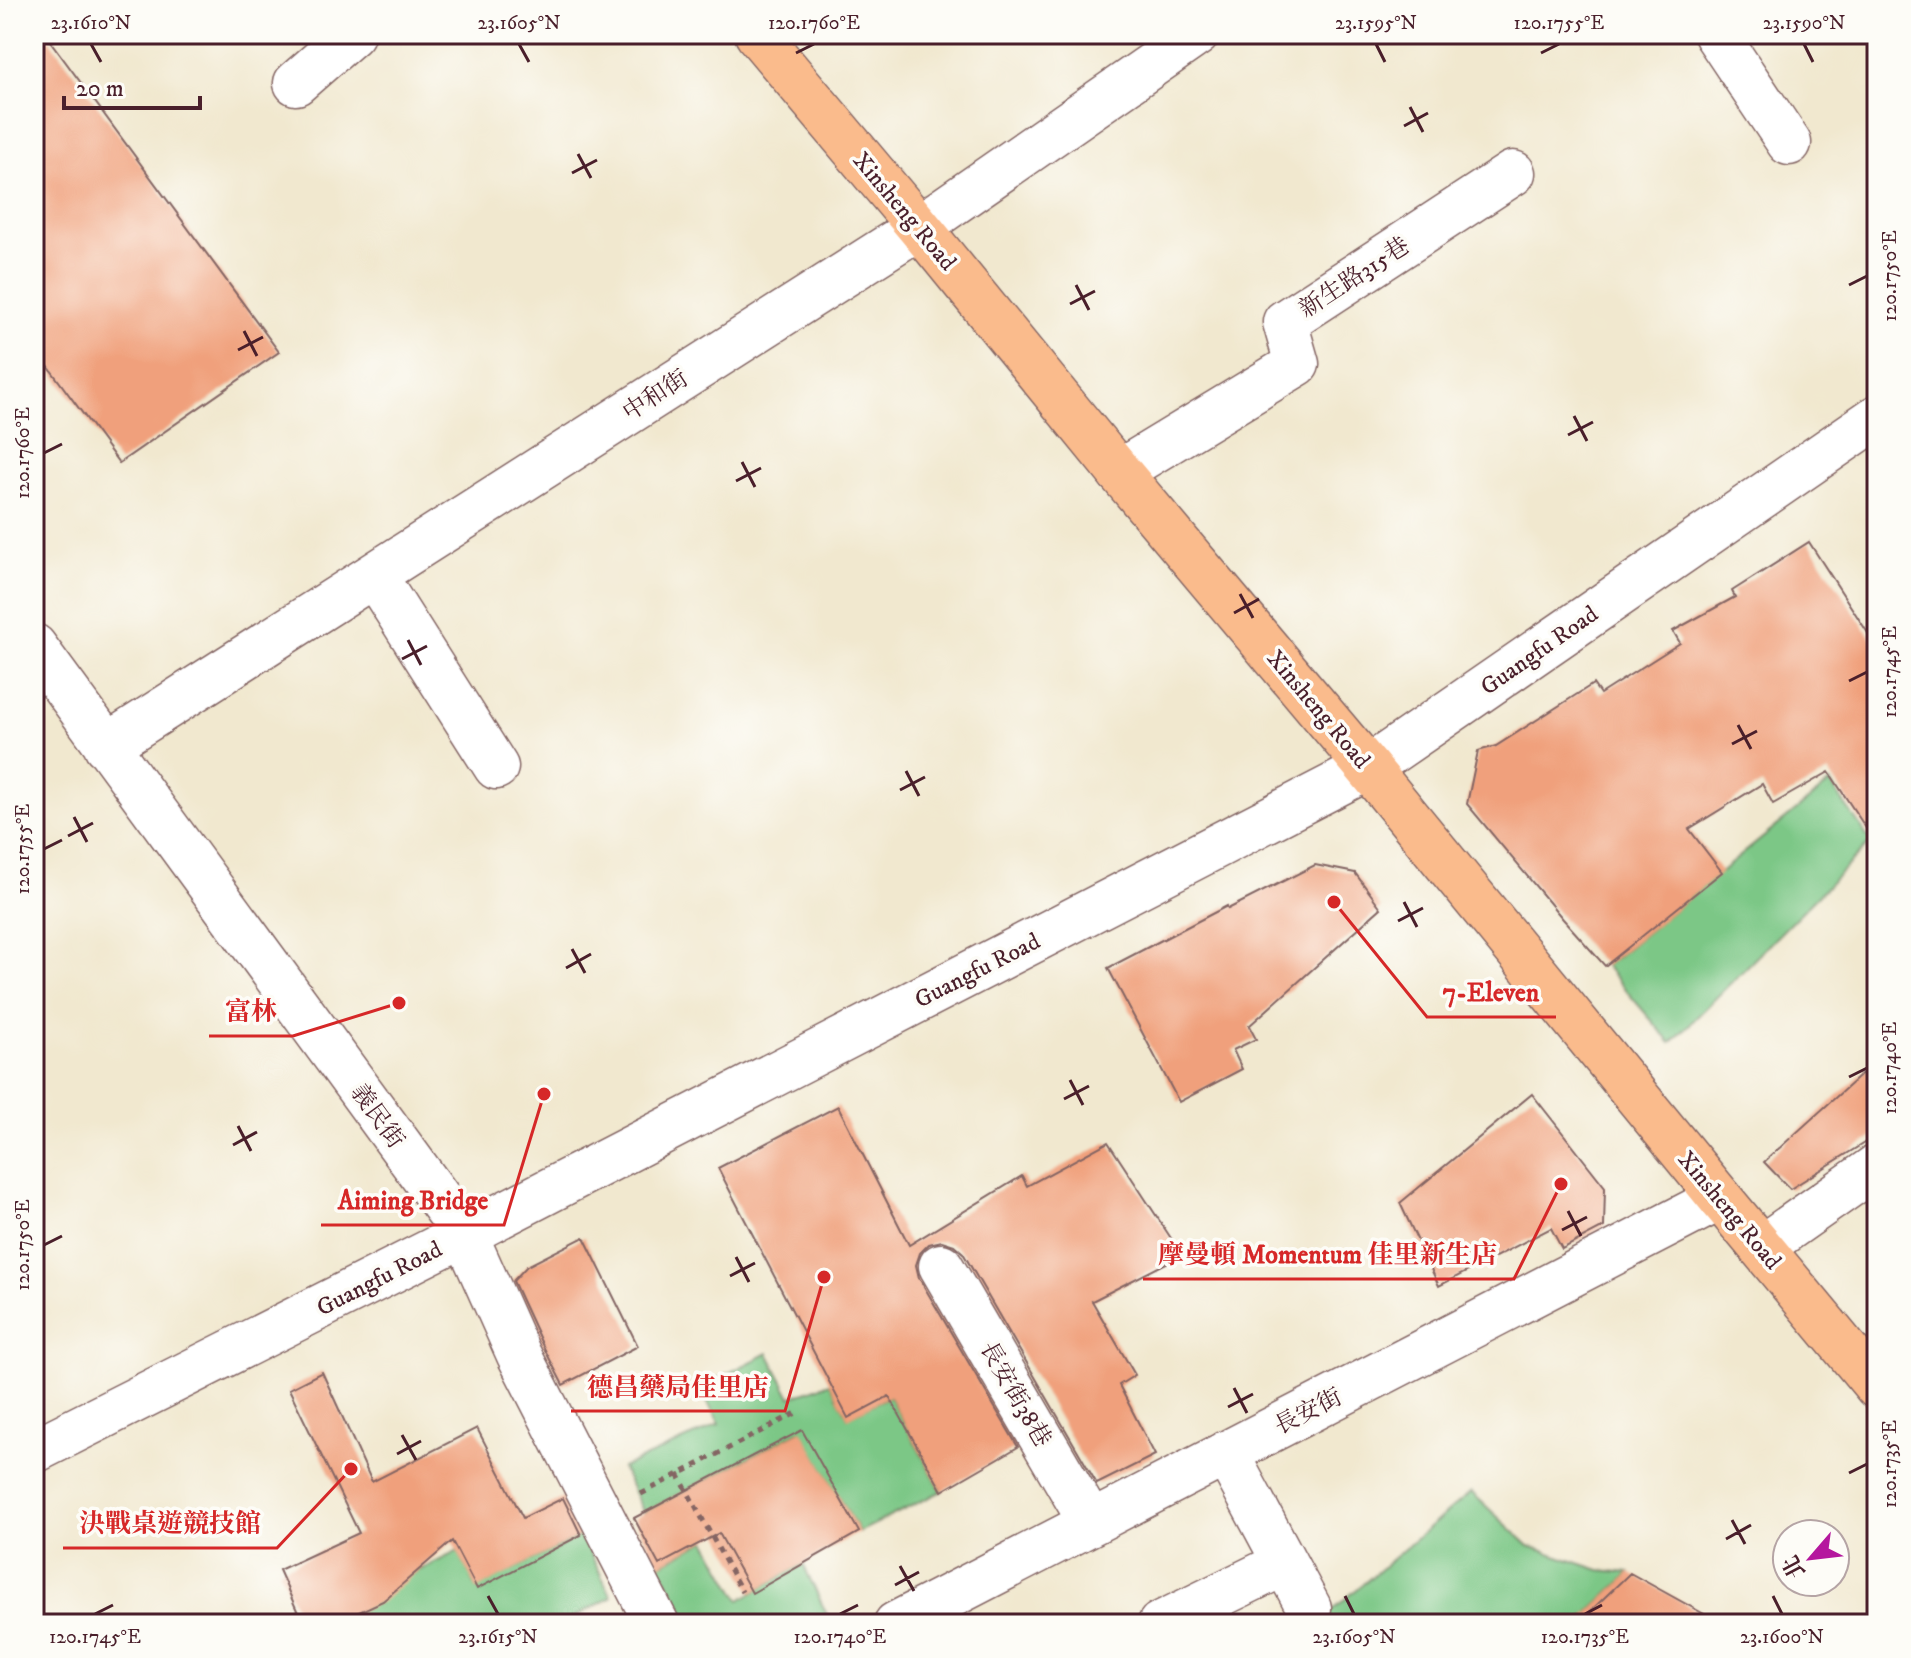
<svg xmlns="http://www.w3.org/2000/svg" width="1911" height="1658" viewBox="0 0 1911 1658" font-family="'IM FELL DW Pica','Noto Serif TC',serif">
  <style>
    .green { fill: #7bc786; stroke: #627358; stroke-width: 2 }
    .building { fill: #f0a07c }
    .lines { fill: none; stroke-linecap: round; stroke-linejoin: round }
    .minor-casing { stroke: #846564; stroke-width: 47 }
    .major-casing { stroke: #846564; stroke-width: 47 }
    .path { stroke: #846564; stroke-width: 5; stroke-dasharray: 6 6; stroke-linecap: butt }
    .minor { stroke: #fff; stroke-width: 44 }
    .major { stroke: #fabb8c; stroke-width: 44 }
    .ticks { fill: none; stroke: #4a1f2b; stroke-width: 3 }
    .labels { text-anchor: middle; stroke-width: 7; stroke-linejoin: round; paint-order: stroke }
    .street-label { font-size: 24px; fill: #4a1f2b; stroke: #fdfcf7 }
    .leader { fill: none; stroke: #d62828; stroke-width: 3 }
    .callout-dot { fill: #d62828; stroke: #fdfcf7; stroke-width: 3 }
    .callout-label { font-size: 26px; text-anchor: middle; font-weight: bold; fill: #d62828; stroke: #fdfcf7; stroke-width: 7; stroke-linejoin: round; paint-order: stroke }
    .neatline { fill: none; stroke: #4a1f2b; stroke-width: 3 }
    .ticks-label { font-size: 20px; text-anchor: middle; fill: #4a1f2b }
  </style>
  <rect width="100%" height="100%" fill="#fdfcf7"/>
  <filter id="ink" filterUnits="userSpaceOnUse"><feTurbulence type="fractalNoise" baseFrequency=".0125" numOctaves="2"/><feDisplacementMap in="SourceGraphic" scale="16" xChannelSelector="R" yChannelSelector="G"/><feConvolveMatrix kernelMatrix="1 2 1 2 8 2 1 2 1" color-interpolation-filters="sRGB"/></filter>
  <filter id="wash" filterUnits="userSpaceOnUse"><feTurbulence type="fractalNoise" baseFrequency=".006" numOctaves="4" result="noise"/><feDisplacementMap in="SourceGraphic" scale="32" xChannelSelector="R" yChannelSelector="G"/><feGaussianBlur stdDeviation="1.8" result="paint"/><feColorMatrix in="noise" values="0 0 0 0 0 0 0 0 0 0 0 0 0 0 0 0 0 1.4 0 .05"/><feComposite in="paint" operator="in"/></filter>
  <g filter="url(#wash)">
    <rect width="100%" height="100%" fill="#f1e8cf"/>
    <path class="green" d="M1830,783L1871,842L1671,1043L1605,966Z
      M768,1353L791,1397L830,1383L848,1417L889,1396L942,1491L859,1532L801,1430L644,1513L622,1468L720,1424L699,1388Z
      M1471,1492L1529,1546L1600,1570L1630,1573L1577,1624H1316Z
      M581,1535L612,1597L561,1624H333L414,1573L458,1551L477,1588Z
      M706,1540L740,1600L803,1564L830,1621L824,1624H690L659,1565Z"/>
    <g id="blocks">
      <path class="building" d="M34,34H45L279,352L119,463L34,347Z
        M1809,542L1877,647V845L1829,772L1773,804L1762,784L1689,829L1722,872L1605,966L1563,919L1467,804L1478,751L1496,746L1593,684L1600,694L1680,643L1673,631L1735,597L1732,591Z
        M1315,865L1355,873L1381,908L1249,1026L1256,1039L1233,1050L1242,1069L1179,1102L1108,968L1227,906L1228,909Z
        M1877,1060V1135L1790,1189L1764,1162Z
        M1532,1094L1605,1187L1604,1227L1562,1249L1551,1228L1439,1286L1400,1203Z
        M838,1106L909,1245L1022,1176L1027,1186L1108,1142L1182,1255L1092,1301L1135,1375L1119,1385L1155,1455L1097,1484L963,1253L954,1245L942,1241L929,1244L920,1253L916,1265L919,1278L1018,1447L942,1491L889,1396L848,1418L718,1168Z
        M584,1237L638,1346L563,1385L542,1344L513,1281L527,1266Z
        M322,1372L372,1482L477,1428L523,1518L563,1498L581,1535L477,1589L452,1541L383,1601L333,1624H303L279,1570L359,1533L289,1389Z
        M802,1430L859,1532L752,1593L719,1533L659,1565L634,1518Z
        M1630,1573L1722,1624H1577Z"/>
    </g>
  </g>
  <g filter="url(#ink)">
    <use href="#blocks" fill-opacity="0" stroke="#846564" stroke-width="2"/>
    <g class="lines">
      <g class="minor-casing">
        <path id="minor" d="M1716,34L1789,143
          M296,83L352,34
          M1119,472L1297,364L1285,322L1513,173
          M374,575L496,767
          M34,646L465,1234L519,1355L657,1624
          M106,746L919,227L1197,34
          M1762,1247L1877,1166
          M941,1266L1091,1523
          M34,1451L465,1234L1368,768L1877,417
          M1226,1453L1309,1608
          M896,1624L1720,1198
          M1160,1624L1285,1563"/>
      </g>
      <g class="major-casing">
        <path id="major" d="M757,34L919,227L1119,472L1368,768L1720,1198L1877,1387"/>
      </g>
      <path class="path" d="M678,1474L742,1592
        M641,1494L796,1413"/>
      <use href="#minor" class="minor"/>
      <use href="#major" class="major"/>
    </g>
  </g>
  <path class="ticks" d="M91,44L101,62M519,44L529,62M1376,44L1385,62M1804,44L1813,62M796,53L814,44M1541,53L1559,44M1410,107L1423,132M1404,126L1428,113M578,154L591,178M572,173L597,160M1076,285L1089,310M1849,285L1867,276M1070,304L1095,291M244,331L257,356M238,350L263,337M1574,416L1587,441M1568,435L1593,422M44,453L62,444M742,462L755,487M736,481L761,468M1240,594L1253,618M1234,613L1259,599M408,640L421,665M402,659L427,646M1849,681L1867,672M1738,725L1751,749M1732,744L1757,731M906,771L919,796M900,790L925,777M74,817L87,842M68,836L93,823M44,849L62,840M1404,902L1417,927M1398,921L1423,908M572,949L585,973M566,968L591,954M1849,1077L1867,1068M1070,1080L1083,1105M1064,1099L1089,1086M238,1126L251,1151M233,1145L257,1132M1568,1211L1581,1236M1562,1230L1587,1217M44,1245L62,1236M736,1257L749,1282M730,1276L755,1263M1234,1388L1247,1413M1228,1407L1253,1394M402,1435L416,1460M397,1454L421,1441M1849,1473L1867,1464M1732,1520L1745,1544M1726,1539L1751,1525M900,1566L914,1591M895,1585L919,1572M488,1596L498,1614M1345,1596L1354,1614M1773,1596L1782,1614M95,1614L113,1605M840,1614L858,1605M1585,1614L1602,1605"/>
  <g class="labels">
    <g class="street-label">
      <text transform="translate(905 211) rotate(50)" y="8">Xinsheng Road</text>
      <text transform="translate(1354 277) rotate(-33)" y="8">新生路315巷</text>
      <text transform="translate(655 395) rotate(-33)" y="8">中和街</text>
      <text transform="translate(1539 650) rotate(-35)" y="8">Guangfu Road</text>
      <text transform="translate(1319 709) rotate(50)" y="8">Xinsheng Road</text>
      <text transform="translate(977 970) rotate(-27)" y="8">Guangfu Road</text>
      <text transform="translate(378 1116) rotate(54)" y="8">義民街</text>
      <text transform="translate(1730 1210) rotate(50)" y="8">Xinsheng Road</text>
      <text transform="translate(379 1278) rotate(-27)" y="8">Guangfu Road</text>
      <text transform="translate(1016 1394) rotate(60)" y="8">長安街38巷</text>
      <text transform="translate(1308 1411) rotate(-27)" y="8">長安街</text>
    </g>
  </g>
  <path class="leader" d="M1334 902L1427 1017H1556M399 1003L293 1036H209M544 1094L504 1225H321M1561 1184L1514 1279H1143M824 1277L785 1411H571M351 1469L277 1548H63"/>
  <g class="callout-dot">
    <circle cx="1334" cy="902" r="8"/>
    <circle cx="399" cy="1003" r="8"/>
    <circle cx="544" cy="1094" r="8"/>
    <circle cx="1561" cy="1184" r="8"/>
    <circle cx="824" cy="1277" r="8"/>
    <circle cx="351" cy="1469" r="8"/>
  </g>
  <g class="callout-label">
    <text x="1491" y="1001">7-Eleven</text>
    <text x="251" y="1020">富林</text>
    <text x="413" y="1209">Aiming Bridge</text>
    <text x="1328" y="1263">摩曼頓 Momentum 佳里新生店</text>
    <text x="678" y="1396">德昌藥局佳里店</text>
    <text x="170" y="1532">決戰桌遊競技館</text>
  </g>
  <rect width="1911" height="1658" fill="none" stroke="#fdfcf7" stroke-width="88"/>
  <g transform="translate(1811 1558) rotate(242)"><circle r="38" fill="#fdfcf7" stroke="#b5a4a5" stroke-width="2"/>
  <path d="M0-6L14 30L0 20L-14 30Z" fill="#b5179e"/>
  <text y="-12" font-size="22" font-weight="bold" text-anchor="middle" fill="#4a1f2b">北</text>
  </g>
  <path d="M64 96v12h136v-12" fill="none" stroke="#4a1f2b" stroke-width="4"/>
  <text x="76" y="96" font-size="24" fill="#4a1f2b" stroke="#fdfcf7" stroke-width="6" paint-order="stroke">20 m</text>
  <rect x="44" y="44" width="1823" height="1570" class="neatline"/>
  <g class="ticks-label">
    <text x="91" y="29">23.1610°N</text>
    <text x="519" y="29">23.1605°N</text>
    <text x="814" y="29">120.1760°E</text>
    <text x="1376" y="29">23.1595°N</text>
    <text x="1559" y="29">120.1755°E</text>
    <text x="1804" y="29">23.1590°N</text>
    <text transform="translate(1889 276) rotate(-90)" y="7">120.1750°E</text>
    <text transform="translate(22 453) rotate(-90)" y="7">120.1760°E</text>
    <text transform="translate(1889 672) rotate(-90)" y="7">120.1745°E</text>
    <text transform="translate(22 849) rotate(-90)" y="7">120.1755°E</text>
    <text transform="translate(1889 1068) rotate(-90)" y="7">120.1740°E</text>
    <text transform="translate(22 1245) rotate(-90)" y="7">120.1750°E</text>
    <text transform="translate(1889 1464) rotate(-90)" y="7">120.1735°E</text>
    <text x="95" y="1643">120.1745°E</text>
    <text x="498" y="1643">23.1615°N</text>
    <text x="840" y="1643">120.1740°E</text>
    <text x="1354" y="1643">23.1605°N</text>
    <text x="1585" y="1643">120.1735°E</text>
    <text x="1782" y="1643">23.1600°N</text>
  </g>
</svg>
